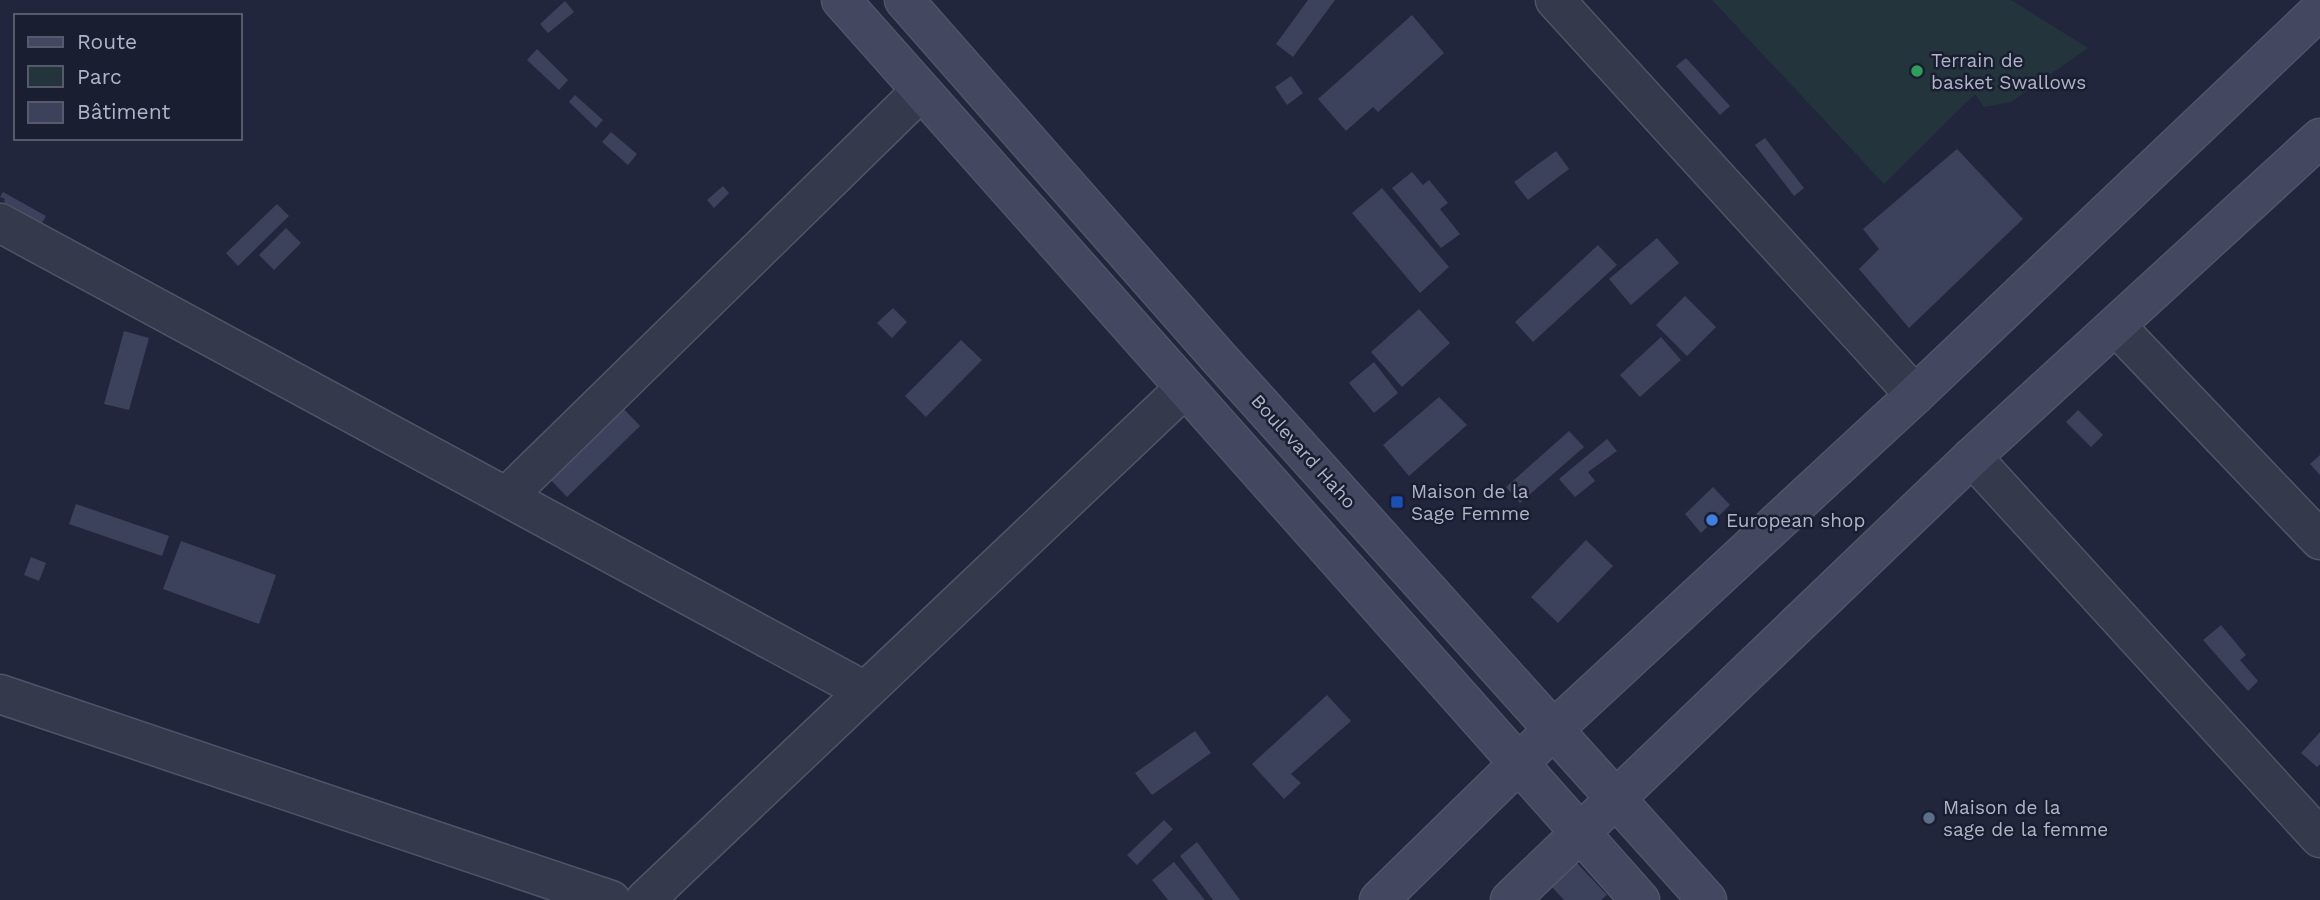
<svg xmlns="http://www.w3.org/2000/svg" width="2320" height="900" viewBox="0 0 2320 900" font-family="'Work Sans',sans-serif">
  <style>
    .green { fill: #23343d }
    .building { fill: #3d425c }
    .lines { fill: none; stroke-linecap: round; stroke-linejoin: round }
    .street-casing { stroke: #505467; stroke-width: 41 }
    .secondary-casing { stroke: #505467; stroke-width: 41 }
    .street { stroke: #35394c; stroke-width: 38 }
    .secondary { stroke: #43475f; stroke-width: 38 }
    .leisure-dot { fill: #2e9e5b; stroke: #1a1e31; stroke-width: 2.5 }
    .transit-dot { fill: #1a4fb4; stroke: #1a1e31; stroke-width: 2.5 }
    .shop-dot { fill: #3f7fe0; stroke: #1a1e31; stroke-width: 2.5 }
    .service-dot { fill: #5c6f8a; stroke: #1a1e31; stroke-width: 2.5 }
    .labels { text-anchor: middle; stroke-width: 5; stroke-linejoin: round; paint-order: stroke }
    .poi-label { font-size: 19px; fill: #b0b4c8; stroke: #1a1e31; text-anchor: start }
    .street-label { font-size: 19px; fill: #b0b4c8; stroke: #1a1e31 }
  </style>
  <rect width="100%" height="100%" fill="#21263c"/>
  <path class="green" d="M1712,0H2011L2088,48L2011,102L1984,107L1975,94L1884,184Z"/>
  <path class="building" d="M1308,0H1335L1293,57L1276,44Z
    M565,1L574,12L548,33L540,24Z
    M1412,15L1444,53L1378,112L1373,107L1346,131L1318,99Z
    M537,49L568,80L559,90L527,60Z
    M1686,58L1730,106L1720,115L1676,66Z
    M1291,76L1303,93L1287,105L1275,87Z
    M575,95L603,120L596,128L569,102Z
    M611,132L637,154L628,165L602,142Z
    M1765,138L1804,188L1794,196L1755,145Z
    M1957,149L2023,219L1909,328L1859,269L1879,249L1863,229Z
    M1556,151L1569,169L1528,200L1514,182Z
    M1412,172L1423,185L1429,180L1448,203L1440,209L1460,234L1441,248L1392,188Z
    M723,186L729,193L714,208L707,200Z
    M1382,188L1449,267L1420,293L1352,213Z
    M3,192L46,216L42,223L4,202L5,199L0,197Z
    M277,204L289,216L238,266L226,253Z
    M286,228L301,243L274,270L259,255Z
    M1657,238L1679,263L1631,305L1609,279Z
    M1598,245L1617,265L1533,342L1515,322Z
    M1685,296L1716,327L1687,356L1656,325Z
    M893,308L907,322L892,338L877,323Z
    M1419,309L1450,343L1402,387L1371,352Z
    M124,331L149,338L129,410L104,404Z
    M1661,337L1681,360L1640,397L1620,375Z
    M961,340L982,360L926,417L905,396Z
    M1374,362L1398,393L1374,413L1349,383Z
    M1439,397L1467,425L1409,476L1383,445Z
    M622,407L640,426L567,497L549,478Z
    M2078,410L2103,435L2091,447L2066,422Z
    M1569,431L1584,447L1520,503L1506,487Z
    M1607,439L1617,451L1588,472L1595,481L1575,497L1559,479Z
    M2320,455V475L2310,464Z
    M1713,487L1730,505L1701,533L1685,514Z
    M76,504L169,536L162,556L69,524Z
    M1586,540L1613,566L1558,623L1531,597Z
    M181,541L276,575L259,624L163,589Z
    M31,557L46,563L39,581L24,575Z
    M2221,625L2246,655L2240,660L2258,681L2248,691L2203,640Z
    M1327,695L1351,721L1291,774L1301,783L1284,799L1252,764Z
    M1195,731L1211,753L1152,795L1135,773Z
    M2320,732V764L2317,767L2301,753Z
    M1164,820L1173,829L1137,865L1127,855Z
    M1197,842L1240,900H1213L1180,856Z
    M1174,862L1205,900H1168L1152,880Z
    M1577,863L1607,895L1601,900H1564L1552,887Z"/>
  <g class="lines">
    <g class="street-casing">
      <path id="street" d="M1555,0L1915,395
        M0,223L865,691
        M2116,326L2320,540
        M1972,457L2320,838
        M506,497L921,91
        M0,694L611,900
        M645,900L1185,388"/>
    </g>
    <g class="secondary-casing">
      <path id="secondary" d="M841,0L1640,900
        M904,0L1218,357L1707,900
        M1379,900L1554,729L1915,395L2320,10
        M1510,900L1972,457L2320,138"/>
    </g>
    <use href="#street" class="street"/>
    <use href="#secondary" class="secondary"/>
  </g>
  <circle class="leisure-dot" cx="1917" cy="71" r="7"/>
  <rect class="transit-dot" x="1390" y="495" width="14" height="14" rx="3.5"/>
  <circle class="shop-dot" cx="1712" cy="520" r="7"/>
  <circle class="service-dot" cx="1929" cy="818" r="7"/>
  <g class="labels">
    <g class="poi-label">
      <text x="1931" y="67">Terrain de<tspan x="1931" dy="22">basket Swallows</tspan></text>
      <text x="1411" y="498">Maison de la<tspan x="1411" dy="22">Sage Femme</tspan></text>
      <text x="1726" y="527">European shop</text>
      <text x="1943" y="814">Maison de la<tspan x="1943" dy="22">sage de la femme</tspan></text>
    </g>
    <g class="street-label">
      <text transform="translate(1304 451) rotate(48)" y="7">Boulevard Haho</text>
    </g>
  </g>
  <rect x="14" y="14" width="228" height="126" fill="#1a1e31" stroke="#565a6d" stroke-width="2"/>
  <rect x="28" y="37" width="35" height="10" fill="#43475f" stroke="#565a6d" stroke-width="2"/>
  <text x="77" y="49" font-size="21" fill="#b0b4c8">Route</text>
  <rect x="28" y="66" width="35" height="21" fill="#23343d" stroke="#565a6d" stroke-width="2"/>
  <text x="77" y="84" font-size="21" fill="#b0b4c8">Parc</text>
  <rect x="28" y="102" width="35" height="21" fill="#3d425c" stroke="#565a6d" stroke-width="2"/>
  <text x="77" y="119" font-size="21" fill="#b0b4c8">Bâtiment</text>
</svg>
